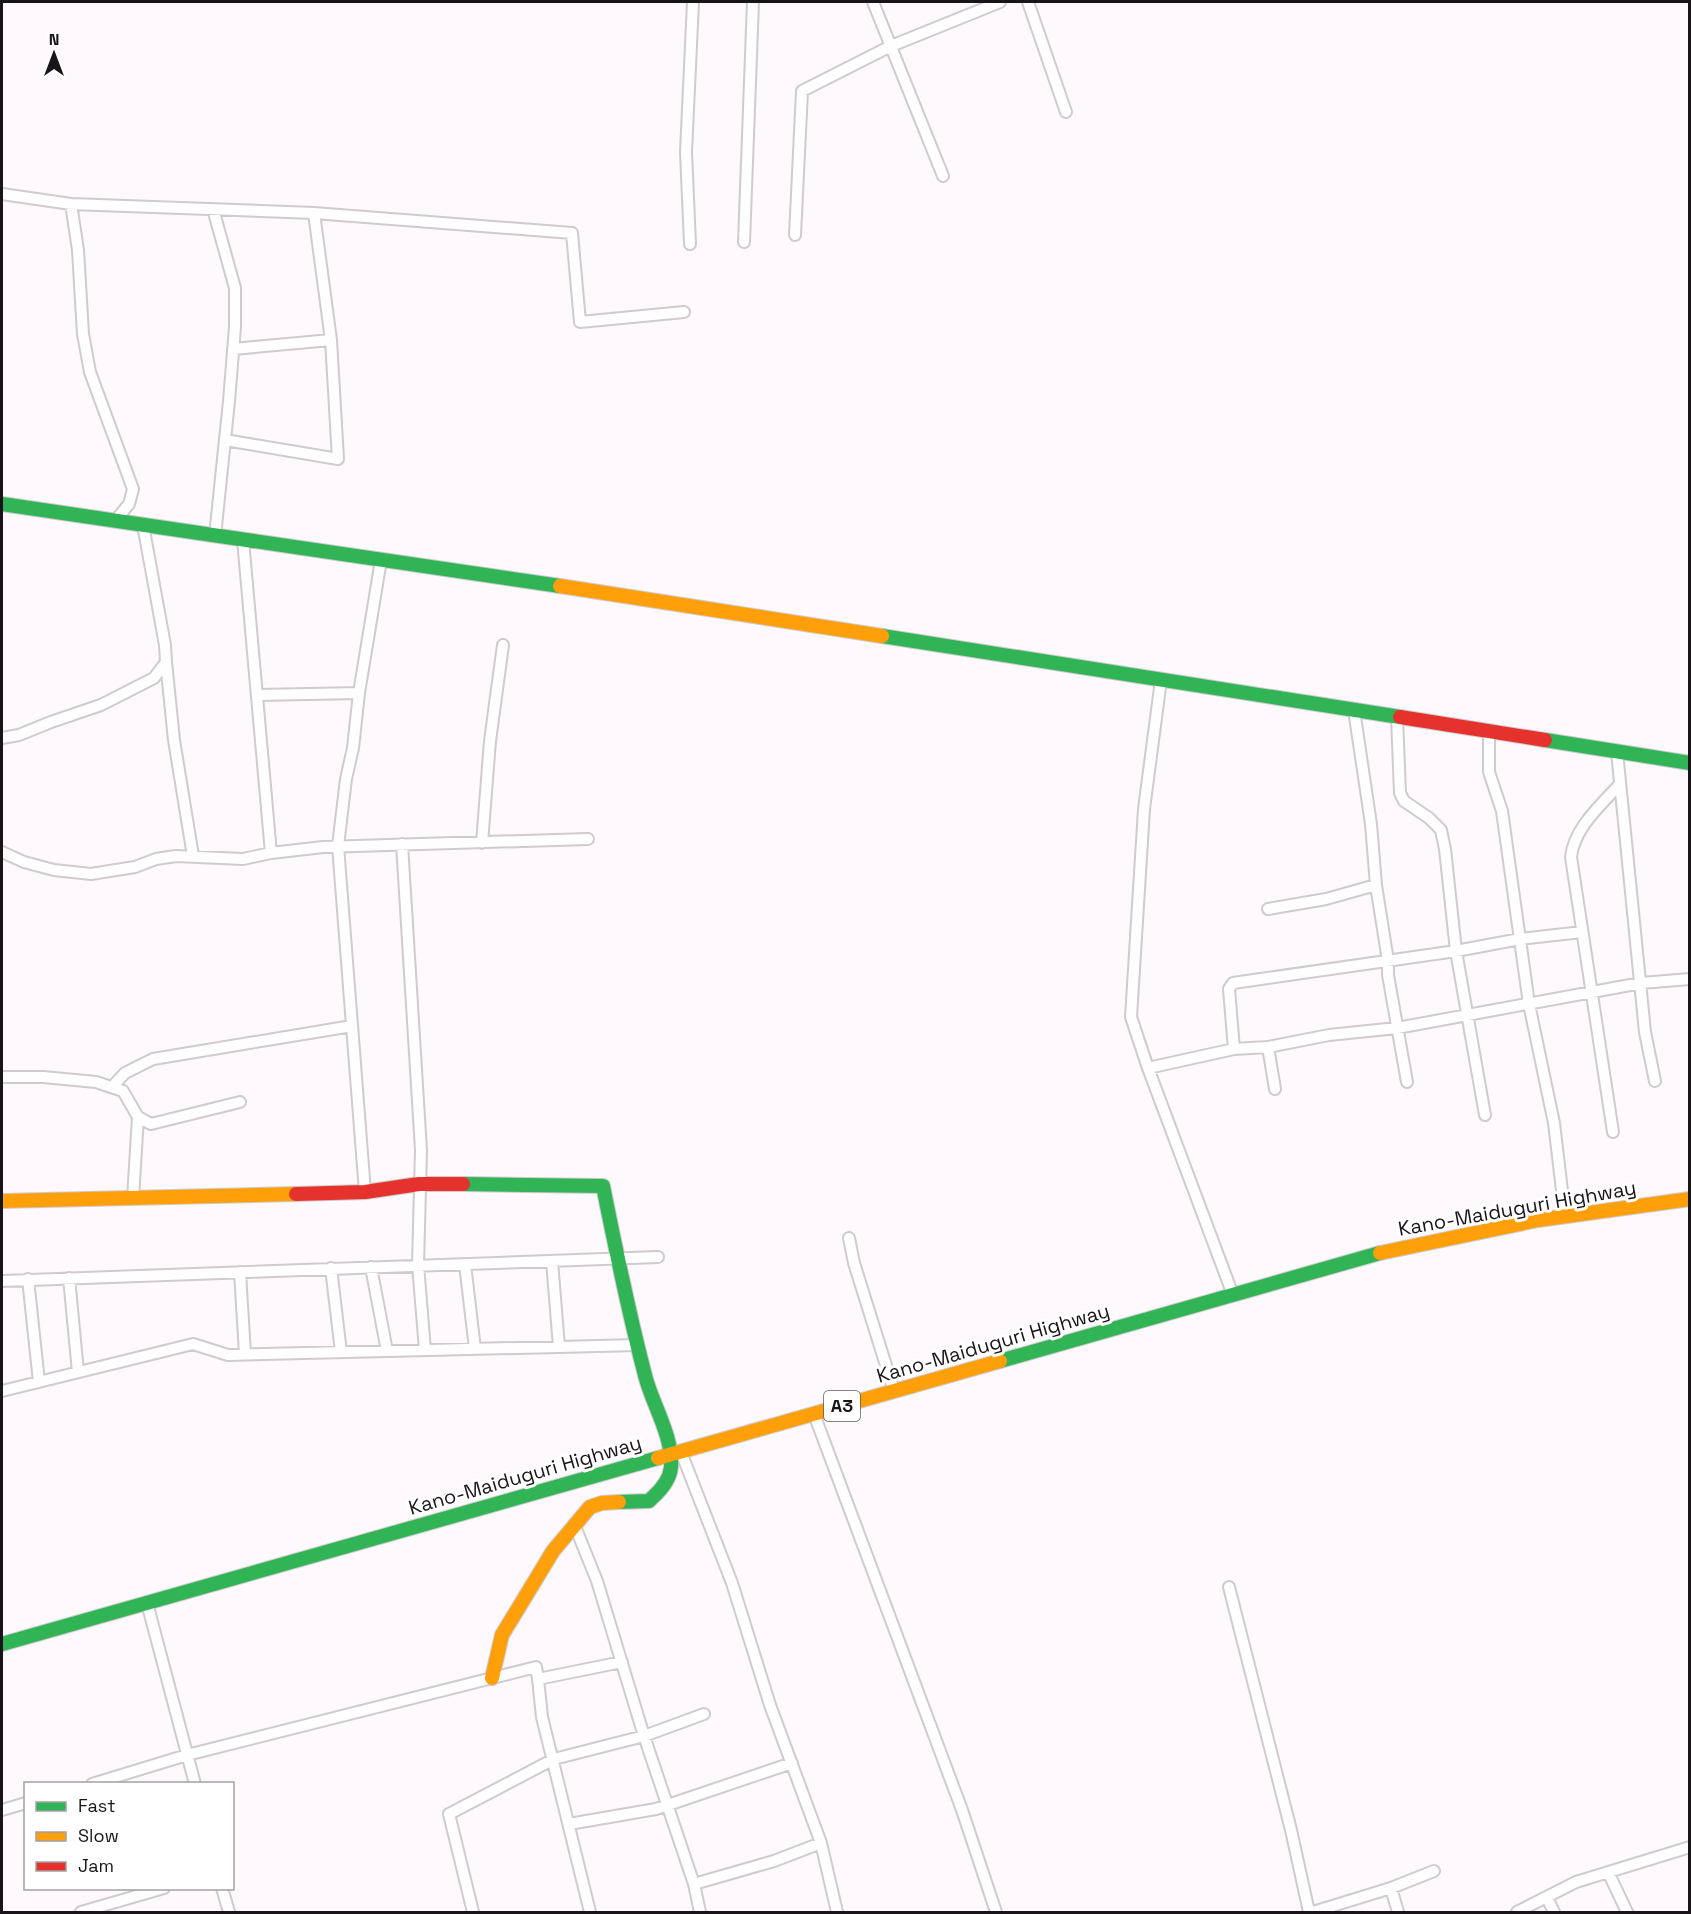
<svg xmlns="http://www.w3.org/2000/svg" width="1691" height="1914" viewBox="0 0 1691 1914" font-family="'Space Grotesk',sans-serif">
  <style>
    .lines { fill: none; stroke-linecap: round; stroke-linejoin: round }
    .street-casing { stroke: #cfcbcf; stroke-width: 14 }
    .fast-casing { stroke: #cfcbcf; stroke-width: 16 }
    .slow-casing { stroke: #cfcbcf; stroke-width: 16 }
    .jam-casing { stroke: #cfcbcf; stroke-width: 16 }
    .street { stroke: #fffeff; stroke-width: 10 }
    .fast { stroke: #30b455; stroke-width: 14 }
    .slow { stroke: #ff9f0a; stroke-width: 14 }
    .jam { stroke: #e5322d; stroke-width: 14 }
    .labels { text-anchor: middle; stroke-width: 6; stroke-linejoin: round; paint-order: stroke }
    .shield { fill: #fff; stroke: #5e5a5e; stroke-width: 1.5 }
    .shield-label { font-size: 18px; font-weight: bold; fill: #191419 }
    .street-label { font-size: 20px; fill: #191419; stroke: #fff }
  </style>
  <rect width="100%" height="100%" fill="#fdf9fd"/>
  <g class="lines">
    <g class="street-casing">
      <path id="street" d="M873,2L943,176
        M1028,2L1066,112
        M2,194L71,204L314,213L572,233L580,322L684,312
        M71,204L78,250L83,334L90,372L133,489L129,504L115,521
        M213,209L235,288V327L229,401L215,536
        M795,235L802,91L891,46L1000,2
        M744,242L753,2
        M690,244L686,152L693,2
        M233,349L331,340
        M225,440L338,459L331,340L314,213
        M243,540L271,853
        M166,662L174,740L193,856
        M1161,680L1144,809L1131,1017L1148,1068L1233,1295
        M257,695L359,693
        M1354,710L1371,824L1376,885L1388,961V975L1407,1082
        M1397,717L1400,793L1404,801L1429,818L1441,830L1445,849L1456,951L1485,1115
        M1489,732V772L1502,811L1529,1004L1554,1123L1565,1216
        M2,738L19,735L51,722L101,705L154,678L166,662L165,645L143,525
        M1617,752L1645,1032L1655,1081
        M482,843L490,741L503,645
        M402,844L421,1150L418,1265L425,1350
        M2,852L24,862L54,870L91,874L135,867L156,859L176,856L243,859L271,853L323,847L588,839
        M1268,909L1326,899L1376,885
        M1268,1047L1275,1089
        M1234,1049L1229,989L1233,983L1456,951L1520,939L1582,932
        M1148,1068L1234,1049L1268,1047L1329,1035L1397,1028L1641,983L1690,979
        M2,1077H43L96,1082L123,1091L138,1117L151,1124L240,1102
        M112,1087L125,1073L153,1059L352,1026
        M1613,1132L1571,857C1574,828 1601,805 1620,784
        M365,1192L338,846L346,779L353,748L359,693L381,560
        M133,1198L138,1117
        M849,1238L854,1263L894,1391
        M552,1261L559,1347
        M465,1264L475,1349
        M371,1267L387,1351
        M331,1268L341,1352
        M240,1272L245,1354
        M69,1278L78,1372
        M28,1279L39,1382
        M2,1281L658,1257
        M2,1391L193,1344L228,1355L638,1345
        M814,1414L962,1810L996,1912
        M681,1452L732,1583L770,1705L821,1843L837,1912
        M574,1524L597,1581L644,1736L694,1884L700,1912
        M1229,1587L1291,1830L1309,1912
        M147,1603L195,1784
        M538,1679L542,1717L590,1912
        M92,1784L187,1755L536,1667L538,1679L622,1662
        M2,1810L26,1803
        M569,1824L656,1809L792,1763
        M1609,1874L1627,1912
        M694,1884L774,1861L821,1843
        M222,1888L229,1912
        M1391,1888L1398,1912
        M1547,1898L1554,1912
        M81,1912L164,1888
        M473,1912L449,1814L554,1759L644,1736L704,1714
        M1313,1912L1391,1888L1434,1871
        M1517,1912L1576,1882L1690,1847"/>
    </g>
    <g class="fast-casing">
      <path id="fast" d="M2,504L560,586
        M882,636L1400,717
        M1545,740L1690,763
        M463,1184L603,1186C616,1251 629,1315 646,1379C654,1407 673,1437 671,1467C670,1479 661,1490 652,1498L649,1501L619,1502
        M1000,1361L1380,1253
        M2,1644L658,1458"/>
    </g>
    <g class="slow-casing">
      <path id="slow" d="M560,586L882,636
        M2,1201L296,1194
        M1380,1253L1538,1220L1690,1199
        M658,1458L1000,1361
        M492,1678L502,1635L553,1551L590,1507L602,1503L619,1502"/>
    </g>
    <g class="jam-casing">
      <path id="jam" d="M1400,717L1545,740
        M296,1194L365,1192L419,1184H463"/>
    </g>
    <use href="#street" class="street"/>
    <use href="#fast" class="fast"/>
    <use href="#slow" class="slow"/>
    <use href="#jam" class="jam"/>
  </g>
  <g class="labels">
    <rect class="shield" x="824" y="1391" width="36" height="30" rx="4.5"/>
    <g class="shield-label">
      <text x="842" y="1412">A3</text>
    </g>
    <g class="street-label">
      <text transform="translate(1517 1208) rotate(-10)" y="7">Kano-Maiduguri Highway</text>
      <text transform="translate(993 1343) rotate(-16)" y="7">Kano-Maiduguri Highway</text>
      <text transform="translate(525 1475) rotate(-16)" y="7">Kano-Maiduguri Highway</text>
    </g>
  </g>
  <rect width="1691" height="1914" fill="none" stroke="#191419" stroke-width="6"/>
  <rect x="24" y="1782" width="210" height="108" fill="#ffffff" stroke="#a3a1a3" stroke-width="1.5"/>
  <rect x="36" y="1802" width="30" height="9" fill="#30b455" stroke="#a3a1a3" stroke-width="1.5"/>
  <text x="78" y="1812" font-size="18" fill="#191419">Fast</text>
  <rect x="36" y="1832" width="30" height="9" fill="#ff9f0a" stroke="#a3a1a3" stroke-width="1.5"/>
  <text x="78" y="1842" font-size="18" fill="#191419">Slow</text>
  <rect x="36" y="1862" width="30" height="9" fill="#e5322d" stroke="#a3a1a3" stroke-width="1.5"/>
  <text x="78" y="1872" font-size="18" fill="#191419">Jam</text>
  <g transform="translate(54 54)" stroke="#ffffff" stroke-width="4.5" paint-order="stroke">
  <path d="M0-4.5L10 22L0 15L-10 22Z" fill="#191419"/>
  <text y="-9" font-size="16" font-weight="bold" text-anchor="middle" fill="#191419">N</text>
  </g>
</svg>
